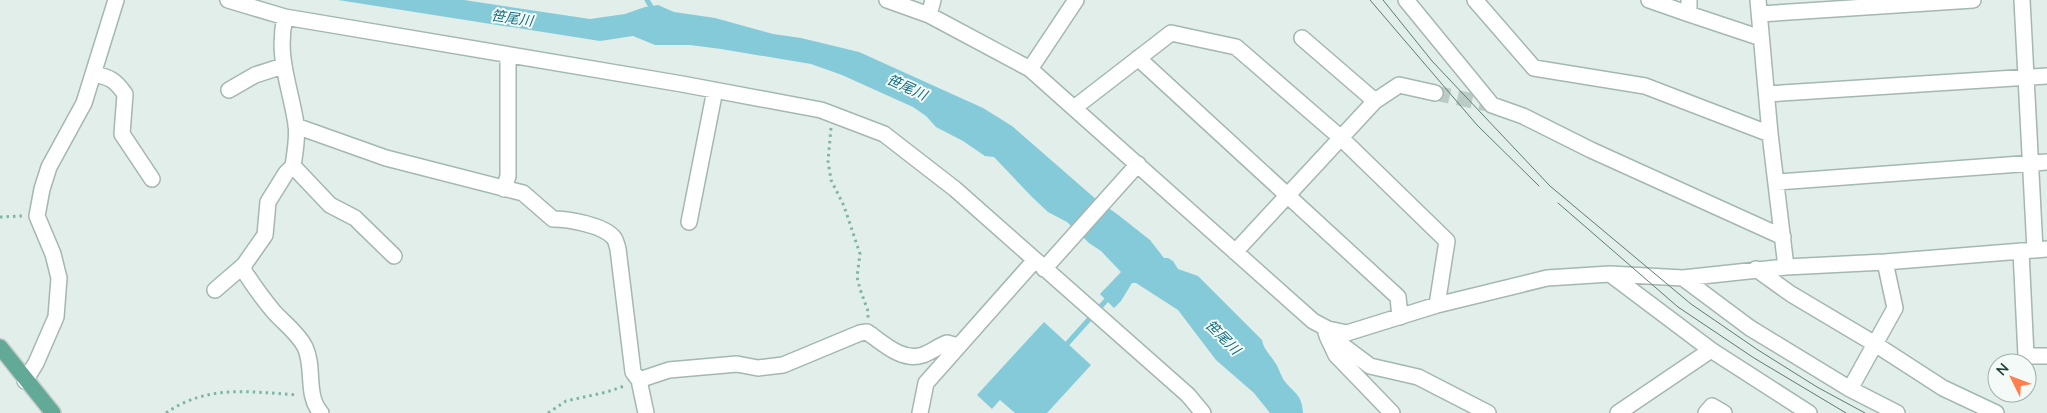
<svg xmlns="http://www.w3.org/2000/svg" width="2047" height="413" viewBox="0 0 2047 413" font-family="Mulish,'Noto Sans JP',sans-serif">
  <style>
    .water { fill: #84cad9 }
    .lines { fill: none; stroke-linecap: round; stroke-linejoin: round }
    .stream { stroke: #84cad9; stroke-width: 5 }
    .minor-tunnel { stroke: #bbccc6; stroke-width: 15; stroke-dasharray: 15 8; stroke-linecap: butt }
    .minor-casing { stroke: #a4b7b1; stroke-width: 18 }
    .major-casing { stroke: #c1cac8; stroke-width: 18 }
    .path { stroke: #7fb5a6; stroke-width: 3; stroke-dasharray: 2.5 4; stroke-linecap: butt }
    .minor { stroke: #fff; stroke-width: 15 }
    .major { stroke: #62a998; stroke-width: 15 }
    .tram { stroke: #5b7d74; stroke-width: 1 }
    .labels { text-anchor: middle; stroke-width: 4; stroke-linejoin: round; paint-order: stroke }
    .water-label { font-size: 14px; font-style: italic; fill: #136f85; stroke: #f4faf7 }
  </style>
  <rect width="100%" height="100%" fill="#e2eee9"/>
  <path class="water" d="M338,0H464L590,19L625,14L645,7L658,5L674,12L715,18L773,34L801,38L859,52L983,108L1012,126L1098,201L1117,214L1150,240L1164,258H1168L1173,261L1178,269L1198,276L1262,340C1264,350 1269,353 1274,361C1278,366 1280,373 1283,379C1293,393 1302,393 1303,413H1270L1254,393L1216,360L1178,310L1136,283H1132L1121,301L1114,308L1100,294L1121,272L1101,251L1089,243L1067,222L1048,212L1032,197L994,157L985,156L963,141L936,127L926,116L913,107L842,75L811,64L721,49L690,45H655L633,36L600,41Z
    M1044,322L1091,365L1047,413H1015L1000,400L992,409L977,395Z"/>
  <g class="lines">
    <path class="stream" d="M647,0L653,10
      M1066,345L1111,295"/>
    <path class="minor-tunnel" d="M1435,93L1492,105"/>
    <g class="minor-casing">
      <path id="minor" d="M228,0L285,17L682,84L821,110L884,134L955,189L1188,395L1203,413
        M887,0L929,15L1030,69L1313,321L1328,329L1347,333L1437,305L1547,278L1610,274L1683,278L1786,267L1885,262L2047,249
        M1406,0L1492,105L1523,116L1591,150L1783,237
        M1475,0L1534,68L1645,86L1770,134
        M1649,0L1689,14
        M1689,0V14L1761,38
        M1758,0L1770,134L1786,267
        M2022,0L2035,250
        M1760,14L1973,0
        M929,15L933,0
        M285,17C276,57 290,85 296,124C298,137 295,152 293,166L286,173L268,202L265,235L244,265V271C253,285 263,299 274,312C284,323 298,333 305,347C315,368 305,395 321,413
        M1138,58L1398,297L1400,317
        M1030,69L1076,0
        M93,74C110,77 115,80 125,94L122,134L152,179
        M229,90L255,75L283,66
        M1767,94L2047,76
        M1375,101L1399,85L1435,93
        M1074,108L1171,33L1236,47L1341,138L1447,241L1437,305
        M296,126L386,158L523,193L553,219C568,219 604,225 614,238C616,240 617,246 618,249L633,372L639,380L646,413
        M293,166L330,205L355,218L394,256
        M1777,182L2047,162
        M504,189L508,176V55
        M689,222L715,90
        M2021,251L2026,356H2047
        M1235,252L1375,101L1302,38
        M1044,269L1138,164
        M1756,269L1791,294L1875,344L1943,388L1996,413
        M1610,274L1711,350L1809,413
        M1683,278L1750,328L1850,389L1897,413
        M215,290L244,265
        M1326,333L1370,366L1418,377L1488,413
        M1327,336L1336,355L1392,413
        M639,380L669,370L737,364L758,368L783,365L860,333L867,332C883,343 902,362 923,355C931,352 939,346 947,343L958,346
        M25,381L36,363L56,317L59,278L53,254L37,216L42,189L49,167L84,103L116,0
        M1850,389L1895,308L1885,262
        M920,413L926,383L1035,260
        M1618,413L1711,350
        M1706,413L1712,406L1724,413"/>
    </g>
    <g class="major-casing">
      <path id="major" d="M0,347L53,413"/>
    </g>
    <path class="path" d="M831,128L828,161L831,180L844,206L860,254L857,277L860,289L868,311V319
      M0,217L22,216
      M166,413C208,384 250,392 298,395
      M548,413L566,401L607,392L624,386"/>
    <use href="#minor" class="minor"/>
    <use href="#major" class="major"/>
    <path class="tram" d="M1370,0L1477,125L1539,186
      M1383,0L1432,61L1550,186L1691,304L1758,350L1817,387L1865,413
      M1558,203L1678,307L1754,358L1846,413"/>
  </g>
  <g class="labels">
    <g class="water-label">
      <text transform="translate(512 18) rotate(8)" y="5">笹尾川</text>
      <text transform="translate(907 87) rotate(25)" y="5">笹尾川</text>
      <text transform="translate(1223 337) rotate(45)" y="5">笹尾川</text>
    </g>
  </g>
  <g transform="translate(2012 378) rotate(312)"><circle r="24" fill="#f4faf7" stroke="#9fb0ab"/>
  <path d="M0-4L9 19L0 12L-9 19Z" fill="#ff7f4f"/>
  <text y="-8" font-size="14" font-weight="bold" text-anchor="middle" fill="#204239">N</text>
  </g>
</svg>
